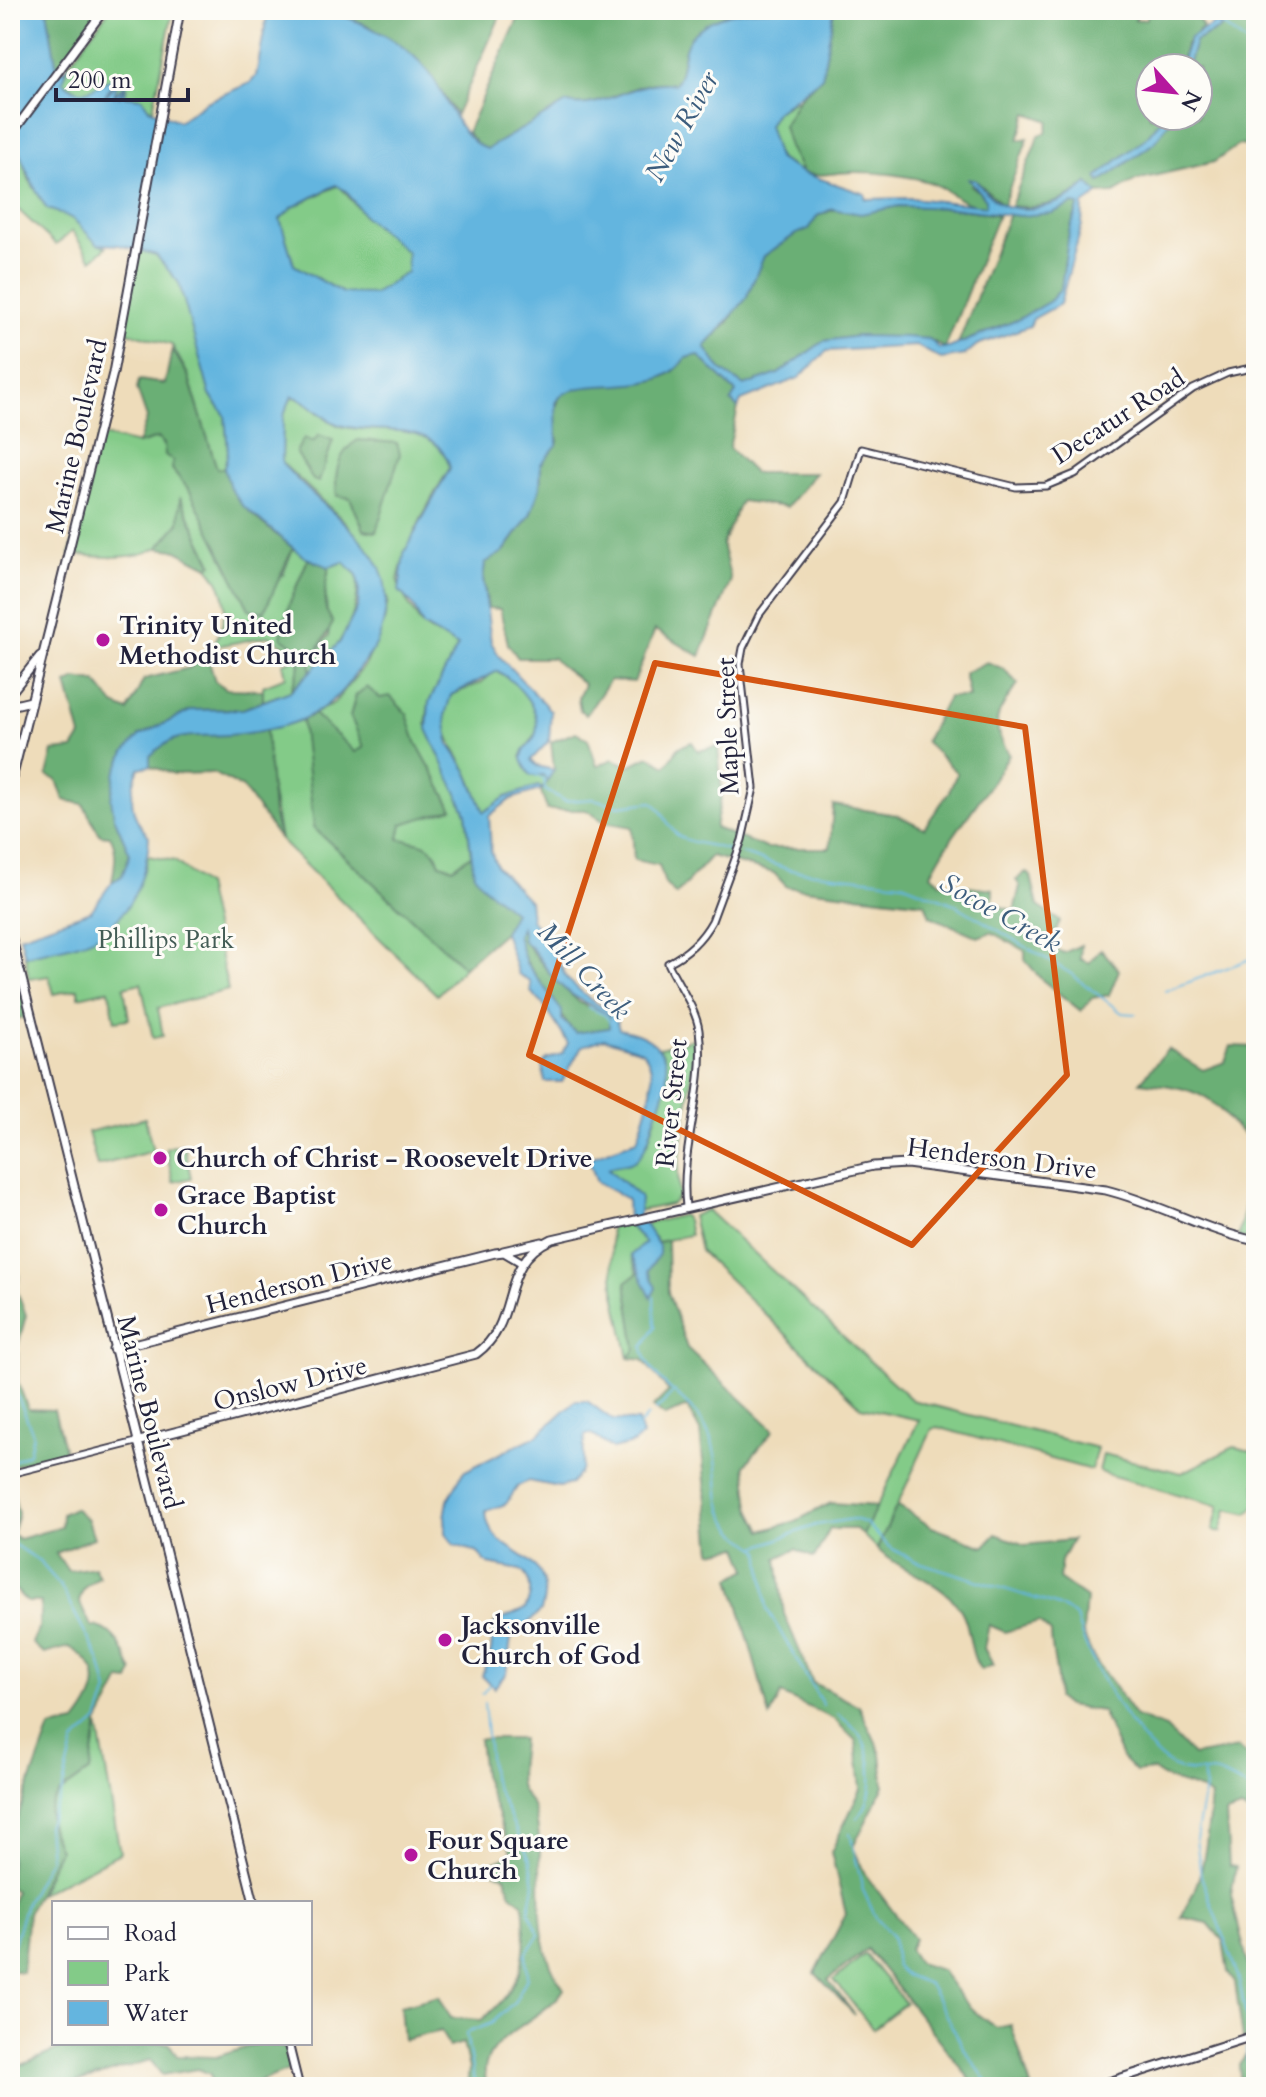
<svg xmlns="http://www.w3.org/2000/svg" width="1266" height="2097" viewBox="0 0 1266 2097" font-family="Cardo,serif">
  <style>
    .green { fill: #83cb88; stroke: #527662; stroke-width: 2 }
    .forest { fill: #6aaf74; stroke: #466858; stroke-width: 2 }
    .water { fill: #64b5df; stroke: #436c8d; stroke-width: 2; fill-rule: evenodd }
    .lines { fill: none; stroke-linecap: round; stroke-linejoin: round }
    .stream { stroke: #64b5df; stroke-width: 2 }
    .minor-casing { stroke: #413e4e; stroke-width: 9 }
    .major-casing { stroke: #413e4e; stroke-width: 11 }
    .minor { stroke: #fff; stroke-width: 5 }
    .major { stroke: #fff; stroke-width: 7 }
    .marked { fill: none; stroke: #d45411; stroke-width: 6; stroke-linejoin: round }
    .poi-dot { fill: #b5179e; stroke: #fdfcf7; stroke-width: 3 }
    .labels { text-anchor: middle; stroke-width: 6; stroke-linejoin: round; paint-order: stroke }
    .street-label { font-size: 26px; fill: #22223b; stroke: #fdfcf7 }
    .poi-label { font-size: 26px; font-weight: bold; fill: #22223b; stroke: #fdfcf7; text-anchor: start }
    .park-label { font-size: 26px; fill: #445d56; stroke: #fdfcf7 }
    .water-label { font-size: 28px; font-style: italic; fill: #3c5d7d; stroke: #fdfcf7 }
  </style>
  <rect width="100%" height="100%" fill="#fdfcf7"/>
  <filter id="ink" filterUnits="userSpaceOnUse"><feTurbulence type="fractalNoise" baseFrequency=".0125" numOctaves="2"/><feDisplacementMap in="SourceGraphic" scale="16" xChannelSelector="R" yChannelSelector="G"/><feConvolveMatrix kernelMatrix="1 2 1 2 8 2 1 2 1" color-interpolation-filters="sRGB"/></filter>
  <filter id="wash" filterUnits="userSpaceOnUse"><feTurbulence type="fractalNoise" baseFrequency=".006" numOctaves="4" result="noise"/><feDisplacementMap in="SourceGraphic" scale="32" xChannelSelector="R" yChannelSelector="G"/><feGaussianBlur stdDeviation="1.8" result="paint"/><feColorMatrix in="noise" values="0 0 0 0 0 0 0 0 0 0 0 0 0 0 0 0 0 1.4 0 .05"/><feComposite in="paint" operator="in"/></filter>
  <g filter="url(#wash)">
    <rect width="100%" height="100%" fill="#eedcba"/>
    <path class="green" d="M109,10H173L153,110L125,96L127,85L120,99L124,85L114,96L118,81L105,97L116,81L81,93L62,81L69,64Z
      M799,98L784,126L789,147L803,173L778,158L768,125L776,112Z
      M10,119L29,179L47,209C53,211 60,210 66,213C84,221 90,241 106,247L92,260L72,231L56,245L10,202Z
      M339,185L365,217L407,252V272L374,294L343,293L294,265L280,219L293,207Z
      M136,249L156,255L180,283L210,395L225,415L228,452L224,468L217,469L188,375L172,345L121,330Z
      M292,396C310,402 322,420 340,426C376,436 437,417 450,468C432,495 403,550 398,581C397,586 417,619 421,624C431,636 449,636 458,646L429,702L426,724L466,813L471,855L453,868L440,864L436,853L314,828L464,967L437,995L280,840L270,781L227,741L302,720L334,703L366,664L384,623L388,601L374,557L345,522L282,463L283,417Z
      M99,435L138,444L158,438L173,461L172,469L190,491L283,575L293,548L308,559L290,602L281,637L297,648L300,666L291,691L263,701V686L286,677L283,663L291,660L288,648L269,636L212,647C229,619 231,593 208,567L212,563L181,499C179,506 181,517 178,524C162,565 104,558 70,554Z
      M344,562L357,575C362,613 339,650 310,675L311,661L329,635L325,589L329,567Z
      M495,671C514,676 542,709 537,730C534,740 525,747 521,757L531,776L543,775L547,781L543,789L538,786L506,797L484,813C478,799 474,785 467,771C453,746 436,725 451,695L481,683Z
      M148,856L175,861L205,885L228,990L158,1008L163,1036L153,1038L141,983L124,987L129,1019L115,1021L109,990L79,997L78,989L54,994L49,976L29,979L25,957C40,950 57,949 73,942C112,926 139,897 148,856Z
      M697,1038L678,1172L679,1196L672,1204L638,1211L640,1197L610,1174L609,1167L623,1165L648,1142L667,1081L664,1055L659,1048Z
      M145,1118L153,1151L97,1166L88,1132Z
      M184,1144L191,1178L173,1182L166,1148Z
      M1248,1192L1256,1195V1241L1238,1237Z
      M707,1210L912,1400L1097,1448L1091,1470L937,1427L932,1429L877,1549L863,1535L919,1420L861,1407L700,1251L692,1216Z
      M682,1215L687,1220L690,1235L658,1242L643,1225Z
      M628,1224L645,1243L631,1255L637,1274L626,1283L636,1349L629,1358L614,1289L610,1226Z
      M1234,1447L1256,1452V1505L1248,1514L1227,1509L1221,1532L1213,1530L1219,1506L1099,1472L1103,1454L1182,1473Z
      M98,1724L120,1853L39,1894L59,1850C37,1802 54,1797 90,1771Z
      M865,1954L905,2003L873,2029L834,1980Z"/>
    <path class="forest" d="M47,10H104L61,68L56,64Z
      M345,10H503L456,115L427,70L369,26L346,17Z
      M522,10H755L726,14L695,34L685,49L679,80L673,84C634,76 606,112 567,103L487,149L478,146L467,132Z
      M834,10H1140L1135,20L1146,19L1150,10C1170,10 1194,6 1203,27L1186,44L1179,68H1150V116H1164L1147,137L1097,177L1100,182L1155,142L1173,116H1198V68H1187L1195,41L1222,28L1216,17L1221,10H1256V147L1238,145L1214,162L1136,180L1114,193L1098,194L1088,183C1069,202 1038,210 1011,206L1039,135L1046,133L1049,121L1027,113L1018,140L1028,138L1003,205L974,179L971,185L987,199L986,206C962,207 950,189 929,182C906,175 877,172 853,172C836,172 819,178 803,173L789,147L783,126L799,98L822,77Z
      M1073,204L1079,205L1069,232L1061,289L1050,301L1017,320L958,344L1009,214L1020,216Z
      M899,206L952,208L998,215L945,348L929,339L858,336L824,341L778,374L744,386L721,370L704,347L729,322L764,256L796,234L809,229L817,216L835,209L854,213Z
      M172,349L188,375L217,469L224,468C234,506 264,524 293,548L264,612L249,609L190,491L172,469L173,461L165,455L164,444L158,438L138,444L147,418L137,389L139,380L165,384Z
      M698,355L736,392L731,401L738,408L729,448L754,473H815L787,507L741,501L722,544L731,580L700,656L655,630L634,682L610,680L586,715L580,710L578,698L584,685C574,673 562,670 553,658H518L508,644L500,609L488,608L483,579L485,563L505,550L530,515L540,488L541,464L558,442L555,412L560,395C598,369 656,402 686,358Z
      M319,435L333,440L319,482L313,480L296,452L304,438L313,442Z
      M358,440L397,443L400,454L376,532L364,530L350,498L337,496C334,474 338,452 358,440Z
      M180,497L212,564L208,567L175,550L158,548L179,523Z
      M308,559L329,567L325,589L326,610L333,623L311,661L310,675L291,691L300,666L297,648L281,637L290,602Z
      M207,655L215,681L227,689L263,690V701L243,709L192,710L139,736L114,817L130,854L122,876L112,882C114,868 119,851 110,836L100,835L83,804L64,800L57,780L47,776L53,751L73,749L81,736L67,684L76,679L96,682L114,705L128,711L144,679L189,668Z
      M987,662L1004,669L1018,684C997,714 988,721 1009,754C986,797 952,831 931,874L941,883L993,889V904L1014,911L1020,886L1016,880L1026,872L1031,876L1038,906L1060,921L1050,947L1064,953L1081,945L1080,959L1089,963L1101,949L1119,970L1109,995L1092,998L1081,1011L1041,979L1025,960V951L991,932L978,937L930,916L925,903L787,887L774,873L711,856L676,895L665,884L659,865L634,860L632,827L605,822L586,810H547L541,791L554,770L551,742L576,732L588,739L597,766L613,759L629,766L649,756L666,766L679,747L692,742L698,751L718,746L722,793L715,828L766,848H830L833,805L897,815L924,828L949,792L957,773L925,741L948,697H969L964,673Z
      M367,687L380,698L390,696L407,714L416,742L453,809L402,824L399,839C419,842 433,842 440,864L453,868L471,855L484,887L515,912L504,932L464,967L314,828L302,720L314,714L355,752L364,747L350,716L356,695Z
      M266,730L273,813L280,840L243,788L213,773L174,774L150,766V756C156,751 162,743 170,740C184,733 245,733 266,730Z
      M522,926V939L555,980L580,1003L609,1016V1028L576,1033C561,1019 564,1016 555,1002C540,979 522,963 516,935Z
      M19,965L32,1017L10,1019V968Z
      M1231,1046L1256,1047V1136L1253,1139C1235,1132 1228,1116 1214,1104C1194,1087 1166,1085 1140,1082L1168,1049L1203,1070L1225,1062Z
      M667,1240L668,1292L687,1348L774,1430L745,1465L750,1507L762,1531L796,1521L831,1503L877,1506L863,1535L856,1529H830L814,1558L796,1549L777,1558L784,1614L813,1683L859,1706L881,1753L884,1786L853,1847L865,1874L914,1939L909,1949L918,1963L941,1970C957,1995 971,2012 997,2028L1011,2025L1031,2087H976L867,1949L828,1980L855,2015L815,1973L846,1914L831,1852L861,1789L856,1741L834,1719L781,1694L770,1717L731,1578L748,1569L739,1547L712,1552L700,1431L687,1407L665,1416L653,1407L669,1391L643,1360L629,1358L636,1349L626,1282L637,1274L658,1242Z
      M10,1257L19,1276L17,1291L26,1315L18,1346V1382L28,1409L54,1410L65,1451L10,1467Z
      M10,1477L18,1514L12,1534L19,1539L61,1527L62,1514L74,1508L88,1520L94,1538L56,1553L68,1571L94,1567L99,1577L84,1588L79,1601L91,1626C116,1627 123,1651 133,1672L129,1681L121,1680L98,1724L90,1771C54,1796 37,1802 59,1850L28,1913L22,1972L10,1970V1909L15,1891L10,1888V1838L50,1728L76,1723C100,1693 107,1669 69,1647L44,1654L32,1643L39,1627L41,1602H27L10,1584Z
      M897,1505L932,1527L984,1547L996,1534L1025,1545L1072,1540L1061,1561L1059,1579L1086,1598L1083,1634L1093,1657L1136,1717L1166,1728L1193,1756L1238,1748L1256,1764V1815L1241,1809L1226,1814L1229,1866L1236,1867L1231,1895L1256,1997V2035L1243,2039L1235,1982L1228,1972L1223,1941L1208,1923L1181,1917C1206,1875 1206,1845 1211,1797C1188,1780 1174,1786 1153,1770L1136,1772L1122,1758L1102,1711L1067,1706L1057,1698C1060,1676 1051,1656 1051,1633L1039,1622L1005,1632L989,1625L984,1648L993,1665L981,1670C967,1652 972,1623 958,1606C937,1579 902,1572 877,1549Z
      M479,1739H522C522,1752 516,1776 521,1788C524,1796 532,1801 534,1809C550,1870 525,1936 564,1989C546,2021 468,2040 488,2087H467L469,2069L463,2043L449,2047L441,2031L403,2040L400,2006L439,1996L451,2018L481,2020C525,1986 528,1957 523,1903L511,1894L505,1876L483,1867L512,1854L483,1775Z
      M74,2043H83L85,2050L98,2043H169L177,2056L216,2057L260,2043L290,2049L294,2068L246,2087H213L210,2074L198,2069L162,2075L150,2060L63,2087H10V2070Z
      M1249,2051L1256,2087H1241L1239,2065Z"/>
    <path class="water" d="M10,10H47L56,64L64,71L69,64L63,81C85,102 93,85 115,77L105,97L118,81L114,97L124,84L119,98L126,85L125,96L142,98L149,109L179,121L206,102L250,83L256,76L268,10H345L346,17C375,28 408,46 428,71C446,93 458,140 487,149L567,103C606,112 634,77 674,84C685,73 680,51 690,38C720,0 791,10 834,10L822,77L776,112L768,125L778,159L803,173L865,194V199L911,198L986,206V199L969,179H974C983,188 991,200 1003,205C1030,215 1070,203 1088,183L1098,194L1083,205L1082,225L1060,304L1033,319L1030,326L977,345L965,355L941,359L917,346L827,351L799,378L741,401L738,408L731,401L736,392L698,355L686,358C654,404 575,370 556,402L557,445L541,464L540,488L530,515L503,552L485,563L483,579L491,642L500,657L551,711L549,741L531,760L537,766L554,770L547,781L543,775L531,776C528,771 523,765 522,759C521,751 530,745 534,738C546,712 518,684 498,671L451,695L445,715L449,744L467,771L484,812L506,797L538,786L543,789L511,799L489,816L491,851L497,867L529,901L531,919L556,954L566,978L592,1001L614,1013L619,1029C672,1039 676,1071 656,1115C650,1131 649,1148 636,1160C627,1167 615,1163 608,1169L640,1197L639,1215L659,1246V1254L648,1271L656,1288L651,1298L631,1255L645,1243L628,1224L627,1199L597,1182L589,1161L594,1156L637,1140C645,1116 663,1072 642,1051L604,1039L582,1046L562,1082H545L542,1064L547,1059L562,1054L568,1043L544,1005L531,992L530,981L518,974L504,932L514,912L484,887L474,874L466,813L427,729L429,702L458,646L423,626L412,604L399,591L404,553L450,468C437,417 376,436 340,425C322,420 311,401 292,396L283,417L282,463C310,498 351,521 375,559C390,581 388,610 380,635C374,653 364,661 354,675C325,720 280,731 228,735C193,738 179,729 150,756V766L139,768C128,793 129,816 149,836C148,872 133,911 102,933C83,946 47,950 25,956L20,936L91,911L112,882L122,876L130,854L114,817L111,799L115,774L125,752L139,736L192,710L243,709L291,691L340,642L358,606L359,588L357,575L344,562L329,567L304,557L242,505L230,488L224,468L228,452L225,415L210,395L179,283L156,255L119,245L98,244C72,221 83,220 47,209C30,182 15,148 10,117C5,83 10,44 10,10ZM336,185L346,191L365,217L407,252V272L374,294L343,293L294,265L280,219L293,207ZM1073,204L1079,205L1069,232L1061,289L1050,301L1017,320L949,348H939L929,339L906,337L858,336L824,341L778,374L744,386L721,370L705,347L746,299L764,256L796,234L809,229L817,216L832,209L861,214L899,206L952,208L1020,216L1052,213ZM521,927L523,941C537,950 544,968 556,981C572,998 590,1004 609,1015V1028L576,1033L562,1020V1011L526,963L517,935Z
      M1217,10L1221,12L1216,17L1217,24L1223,27L1195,41L1187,68H1179L1190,38L1213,24Z
      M1164,116H1173L1155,142L1100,182L1097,177L1147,137Z
      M575,1401H587L613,1420L638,1421L642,1436L633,1444L612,1449L592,1434L585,1435L582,1469L571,1484L559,1487L528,1481L518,1486L506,1504L486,1511C487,1560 561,1547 541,1611L511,1639L506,1674L494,1688L482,1676L491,1651L494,1623L525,1609C532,1596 533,1579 520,1570L488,1564L477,1552L454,1545L446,1533L445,1517L448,1500L463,1472L538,1435Z"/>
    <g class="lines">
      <path class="stream" d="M1215,10L1221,24L1256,50
        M536,775L544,780L545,790L565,801L594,799L619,806L652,802C666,811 666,828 680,837C694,845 715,844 730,851
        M741,853L790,870L902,883L954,904L1070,973L1122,1013L1136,1014
        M1165,991L1256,957
        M588,1007L605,1015L611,1024
        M10,1293L14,1387L33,1434L29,1453L10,1463
        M654,1297L655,1327L643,1347C647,1381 691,1398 706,1428C732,1479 697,1513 760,1550L767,1609L823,1705
        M656,1410L675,1391
        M640,1425L648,1416
        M10,1497V1503
        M10,1542L38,1560L60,1585L100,1661L108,1691L98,1721L74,1742L61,1795L47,1826L50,1858L27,1900L10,1957
        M757,1547L816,1525L853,1519L866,1523L889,1547L915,1561L1059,1606L1076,1617C1086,1659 1136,1746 1175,1768C1187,1774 1204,1770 1217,1773C1231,1777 1243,1786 1256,1792
        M482,1694L489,1685
        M837,1714C845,1720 855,1726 860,1735C875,1757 876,1800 857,1818
        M1203,1772L1205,1788L1196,1839L1201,1876L1239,1979L1248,2027
        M850,1833L863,1890L876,1918L893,1937L896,1967L903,1974L929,1984L963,2047L991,2087
        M1246,2048L1249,2087
        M475,2087L466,2033L492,2023L515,2001L527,1978L526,1954L539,1934L529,1911L534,1885L531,1862L491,1777L484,1703"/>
    </g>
  </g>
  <g filter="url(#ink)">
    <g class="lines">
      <g class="minor-casing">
        <path id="minor" d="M686,1207C679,1148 707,1089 699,1030C696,1008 677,983 668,963C686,954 702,939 712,921L742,840L754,788L740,664L743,648L759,615L845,502L861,449L1016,487L1046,486L1075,474L1193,389L1228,373L1256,367
          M10,1474L136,1442"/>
      </g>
      <g class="major-casing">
        <path id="major" d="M10,136L104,10
          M10,694L40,656
          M10,706L31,701
          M10,729L17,749
          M10,787L113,373L180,10
          M10,931L254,1903
          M503,1251L542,1242
          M113,1349L495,1253L504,1252L521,1262
          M136,1442L476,1354C523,1320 495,1265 552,1239L873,1166L907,1164L1106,1190C1158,1203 1203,1230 1256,1241
          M288,2043L299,2087
          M1093,2087L1256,2035"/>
      </g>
      <use href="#minor" class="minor"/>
      <use href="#major" class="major"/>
    </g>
  </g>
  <path class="marked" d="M655,663L1025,727L1067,1075L912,1245L529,1055Z"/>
  <g class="poi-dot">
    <circle cx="103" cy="640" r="8"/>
    <circle cx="160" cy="1158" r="8"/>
    <circle cx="161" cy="1210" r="8"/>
    <circle cx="445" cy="1640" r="8"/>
    <circle cx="411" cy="1855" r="8"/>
  </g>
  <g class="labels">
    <g class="street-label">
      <text transform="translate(1118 416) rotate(-33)" y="9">Decatur Road</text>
      <text transform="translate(76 436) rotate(-77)" y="9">Marine Boulevard</text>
      <text transform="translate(727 726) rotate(-92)" y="9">Maple Street</text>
      <text transform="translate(671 1103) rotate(-84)" y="9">River Street</text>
      <text transform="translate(1002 1158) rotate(7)" y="9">Henderson Drive</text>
      <text transform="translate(299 1282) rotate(-14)" y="9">Henderson Drive</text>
      <text transform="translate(290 1383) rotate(-14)" y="9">Onslow Drive</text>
      <text transform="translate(150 1412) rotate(76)" y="9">Marine Boulevard</text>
    </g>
    <g class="poi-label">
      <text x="119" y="634">Trinity United<tspan x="119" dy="30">Methodist Church</tspan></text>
      <text x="176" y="1167">Church of Christ - Roosevelt Drive</text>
      <text x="177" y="1204">Grace Baptist<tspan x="177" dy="30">Church</tspan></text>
      <text x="461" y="1634">Jacksonville<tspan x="461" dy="30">Church of God</tspan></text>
      <text x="427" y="1849">Four Square<tspan x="427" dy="30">Church</tspan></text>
    </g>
    <g class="park-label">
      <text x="166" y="948">Phillips Park</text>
    </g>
    <g class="water-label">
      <text transform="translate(681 126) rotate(-61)" y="10">New River</text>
      <text transform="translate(1001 912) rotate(29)" y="10">Socoe Creek</text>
      <text transform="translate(585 970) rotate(47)" y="10">Mill Creek</text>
    </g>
  </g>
  <rect width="1266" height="2097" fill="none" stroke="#fdfcf7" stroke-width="40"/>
  <rect x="52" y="1901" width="260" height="144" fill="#fdfcf7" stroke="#a5a5ac" stroke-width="2"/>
  <rect x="68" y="1927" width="40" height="12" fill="#ffffff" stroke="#a5a5ac" stroke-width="2"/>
  <text x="124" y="1941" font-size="24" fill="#22223b">Road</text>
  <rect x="68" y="1961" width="40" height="24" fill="#83cb88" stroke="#a5a5ac" stroke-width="2"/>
  <text x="124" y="1981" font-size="24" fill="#22223b">Park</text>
  <rect x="68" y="2001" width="40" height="24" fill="#64b5df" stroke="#a5a5ac" stroke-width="2"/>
  <text x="124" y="2021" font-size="24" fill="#22223b">Water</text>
  <g transform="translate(1174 92) rotate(117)"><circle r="38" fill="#fdfcf7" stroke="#a5a5ac" stroke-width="2"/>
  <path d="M0-6L14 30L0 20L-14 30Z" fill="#b5179e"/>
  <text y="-12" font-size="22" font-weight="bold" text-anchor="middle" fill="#22223b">N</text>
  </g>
  <path d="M56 88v12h132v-12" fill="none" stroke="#22223b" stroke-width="4"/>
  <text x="68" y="88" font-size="24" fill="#22223b" stroke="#fdfcf7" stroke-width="6" paint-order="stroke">200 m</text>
</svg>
